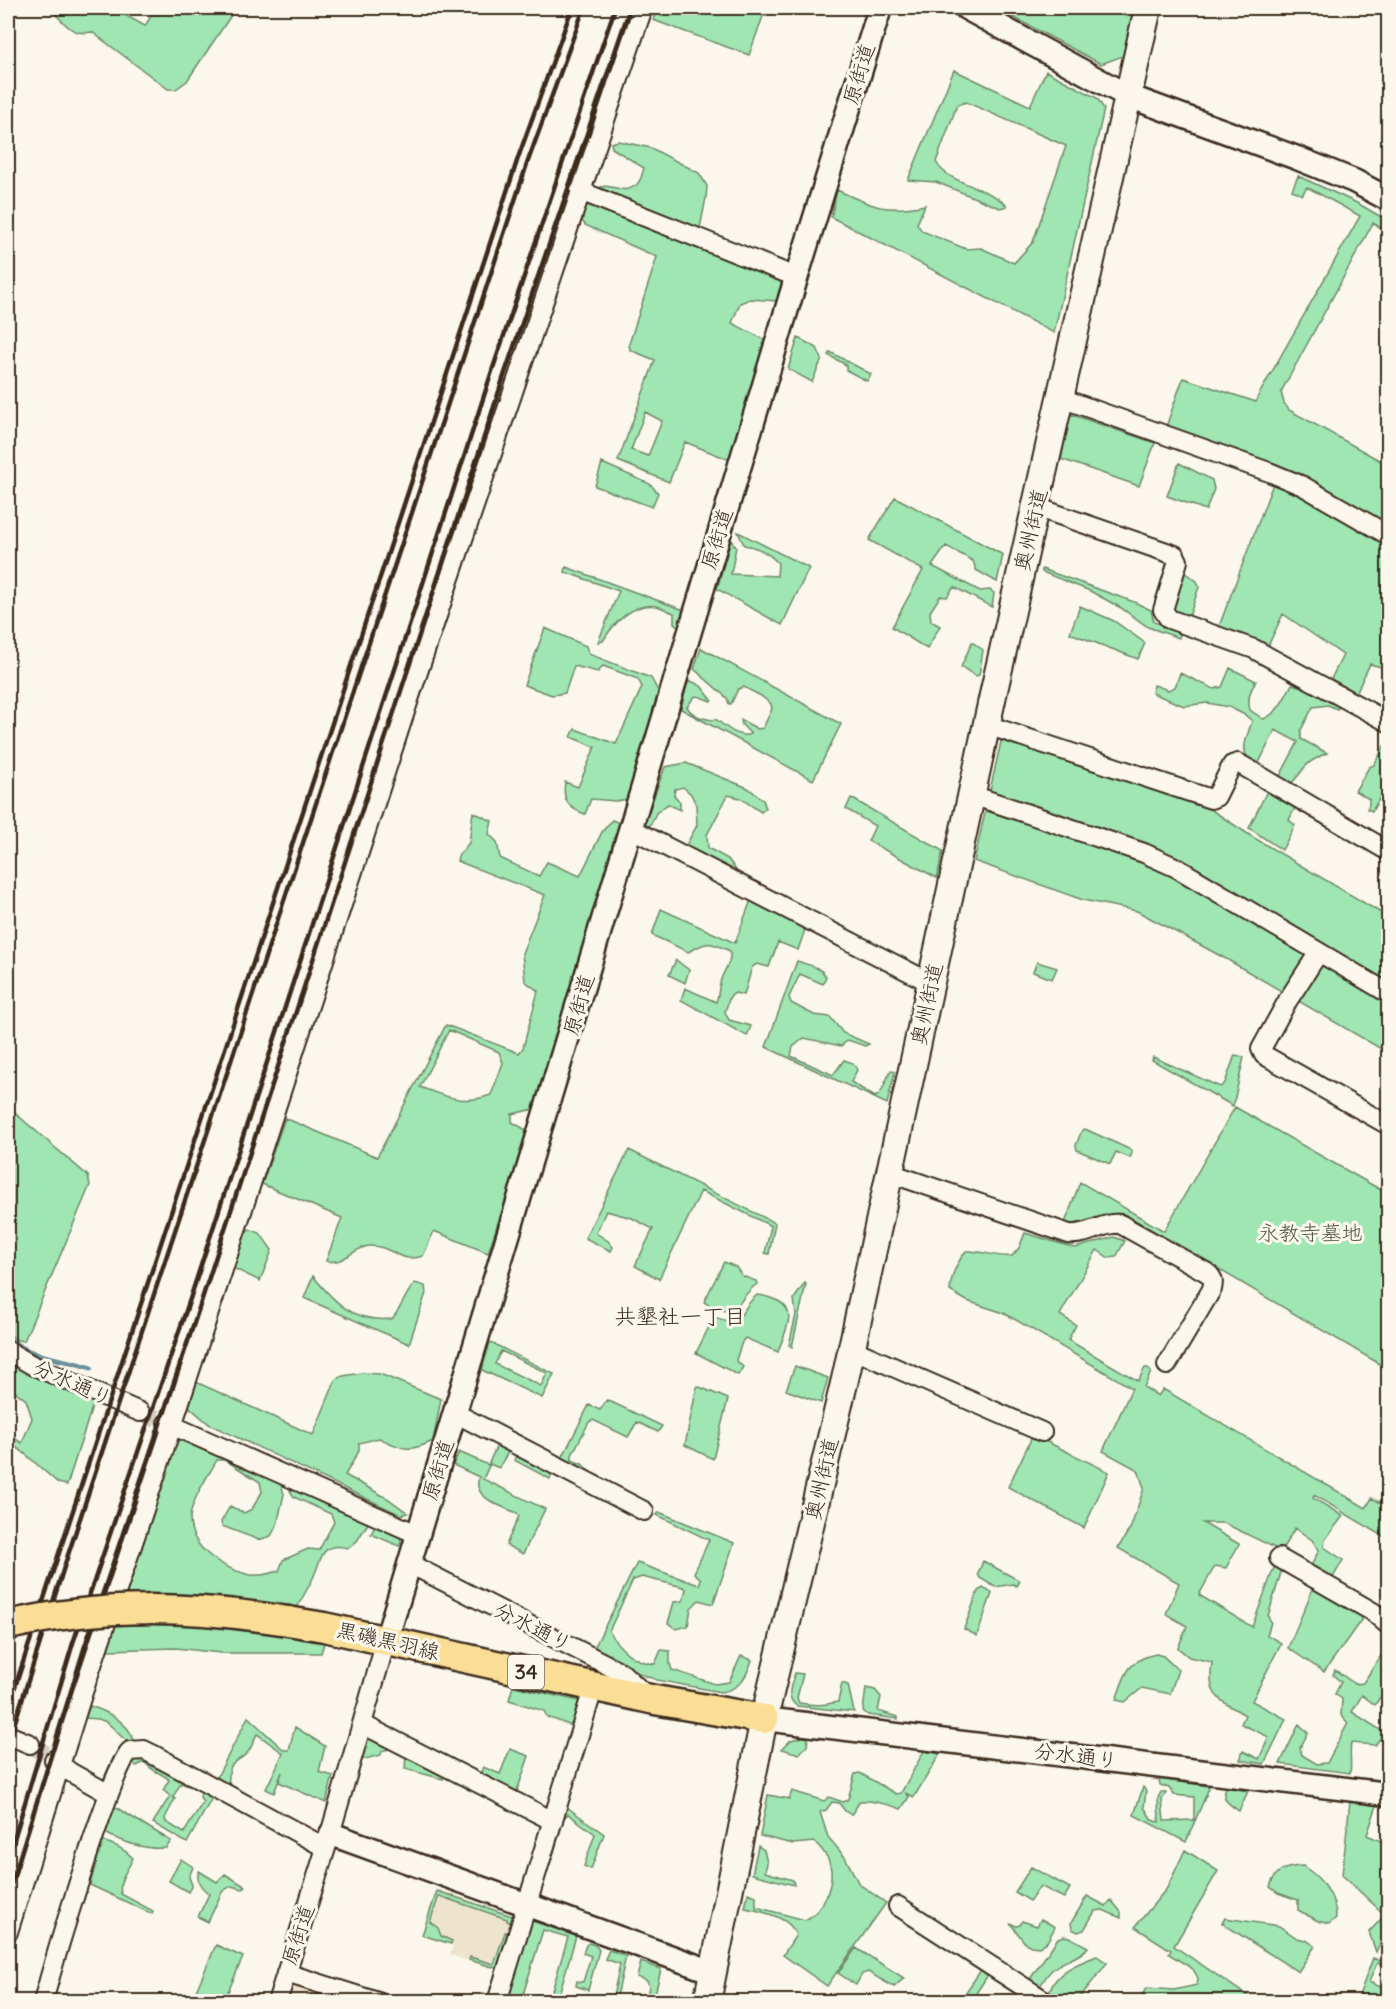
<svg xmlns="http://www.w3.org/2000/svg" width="1396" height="2009" viewBox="0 0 1396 2009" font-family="Delius,'Klee One',sans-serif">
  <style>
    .built { fill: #eee4ce }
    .green { fill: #9fe6b3; stroke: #6d8868; stroke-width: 1.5; fill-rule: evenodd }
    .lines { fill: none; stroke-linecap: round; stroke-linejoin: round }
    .stream { stroke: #6a9099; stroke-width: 5 }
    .minor-tunnel { stroke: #d5cec3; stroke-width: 18; stroke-dasharray: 18 9; stroke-linecap: butt }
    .minor-casing { stroke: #3b2a1e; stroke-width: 22 }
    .tertiary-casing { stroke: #3b2a1e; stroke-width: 27 }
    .secondary-casing { stroke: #3b2a1e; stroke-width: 30 }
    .primary-casing { stroke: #3b2a1e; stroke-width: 33 }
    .minor { stroke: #fbf7ec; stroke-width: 18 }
    .tertiary { stroke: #fbf7ec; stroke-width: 22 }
    .secondary { stroke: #fbf7ec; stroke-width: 26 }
    .primary { stroke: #fbde96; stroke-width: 28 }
    .rail { stroke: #3b2a1e; stroke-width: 4.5 }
    .primary-bridge-casing { stroke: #3b2a1e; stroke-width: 33; stroke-linecap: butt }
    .primary-bridge { stroke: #fbde96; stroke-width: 28 }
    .labels { text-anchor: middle; stroke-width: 6; stroke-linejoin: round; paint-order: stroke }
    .shield { fill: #fbf7ec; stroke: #75685c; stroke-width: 1.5 }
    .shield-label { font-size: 20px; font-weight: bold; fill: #3b2a1e }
    .street-label { font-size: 21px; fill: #3b2a1e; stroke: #fbf7ec }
    .park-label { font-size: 21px; fill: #545943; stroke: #fbf7ec }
    .neighbourhood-label { font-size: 22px; fill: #3b2a1e; stroke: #fbf7ec }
  </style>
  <rect width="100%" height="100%" fill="#fbf7ec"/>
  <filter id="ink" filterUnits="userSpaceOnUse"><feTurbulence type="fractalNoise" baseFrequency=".0167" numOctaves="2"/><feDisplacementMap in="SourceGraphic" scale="12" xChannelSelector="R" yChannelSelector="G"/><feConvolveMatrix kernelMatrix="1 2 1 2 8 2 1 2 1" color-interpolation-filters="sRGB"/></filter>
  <g filter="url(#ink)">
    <path class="built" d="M437,1889L516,1917L500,1971L450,1955L453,1945L421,1935Z
      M293,1984L348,2002H288Z"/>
    <path class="green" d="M53,8H126L123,14L145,26L156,8H236L187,81L176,89H168L92,32C72,36 67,25 53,12Z
      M657,8H736L752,13L754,8H766L749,55L653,20Z
      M996,8H1135L1127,48L1123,56L1101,64Z
      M954,70L1030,106L1046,71L1097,98L1104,109L1054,333L831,217L837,190C873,207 886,213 925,205L917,224L922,231L966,249L981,248L1014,263L1033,242L1066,146L966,102L957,105L936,162C948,185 989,186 1007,206L1000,208L936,182L908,180Z
      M618,141L651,148L699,173L707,186L706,198L699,233L782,277L784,286L777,301L750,299L740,303L732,323L769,342L730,460L685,442L669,482L618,461L655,360L630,350L629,344L657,257L585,225L582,220C598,160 616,202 636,185C641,182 642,174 644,168L612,148L611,143ZM645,412L662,421L648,456L631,450Z
      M1298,176L1359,204L1388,221V232L1373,223L1281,392L1284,403L1289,410L1388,465V669L1370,664L1356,693L1331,679L1343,655L1283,614L1267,648L1218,629L1279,468L1166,427L1183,378L1256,402L1257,398L1360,216L1307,187L1302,195L1292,190Z
      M798,338L817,348L822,359L812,382L788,369Z
      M830,352L871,374L867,381L846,370V365L828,355Z
      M1070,414L1155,443L1139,486L1061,459Z
      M602,463L650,484L658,493L652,507L595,486Z
      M1179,463L1212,480L1214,489L1206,510L1167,496Z
      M895,497L1003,555L997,582L976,570L973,561L946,546L932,566L980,591L990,590L994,593L992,607L954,587L947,597L940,596L930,612L931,621L940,626L927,649L892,627L923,570L869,540Z
      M738,532L809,568L782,625L717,589L731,540L736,547L731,574L777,576L778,563C768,552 758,547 744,545Z
      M566,567L684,610L678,626L674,623V613C668,611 662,607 656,606C633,602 613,624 603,641L598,642L619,591L565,572Z
      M1042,569L1134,602L1151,610L1154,622L1181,631L1179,638L1148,627L1121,608L1090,591L1042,572Z
      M1182,571L1197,581L1199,587L1189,617L1176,612L1172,604Z
      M1080,606L1114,621L1145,643L1138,659L1070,633Z
      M545,628L586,646L589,654L651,678L658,691L655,709L627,799L616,801L591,799L585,814C568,808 562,800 565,782L578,787L595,747L571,737L575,729L616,744L642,687L638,679L603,666L598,672L574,666L565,693L552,695L524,685Z
      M972,642L983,650L979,675L976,676L961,667Z
      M701,648L841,724L813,780L681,709L687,684L691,681L701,686L712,700L711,701L698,696L694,697L687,707C693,717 707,720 717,720C726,727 739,739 751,734L742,725L741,720L758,729L763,728L772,709L771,704L761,696L744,687L738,689L731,704H729L727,698L694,669Z
      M1230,668L1256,681C1250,690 1247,700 1250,710L1263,719C1278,714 1285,697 1292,684L1305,688L1340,706L1337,709L1328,705L1313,707L1301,730V739L1327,753C1317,757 1307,762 1301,772C1297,777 1296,780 1290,784C1275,776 1241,766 1245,745C1246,737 1250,728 1252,721L1245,715L1229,707L1207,703L1184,706L1152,693L1154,685L1168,690L1175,687L1180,673L1214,689L1222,687ZM1275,730L1298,742L1280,776L1258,765Z
      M1003,733L1195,799L1251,836L1388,917V1053L1228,960L1137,911L1083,900L974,861Z
      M1388,739V760L1383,771L1388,774V784L1372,811L1367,809L1369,804V799L1355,791L1369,767L1374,765Z
      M686,763L748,788L763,800L766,808L761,812L740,798L728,795L707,835L708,848L728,859L738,873L736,879L683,851L697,825L696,805L691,794L683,787L675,789L674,795L680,802V810L668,804L656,813L647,832L642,829L665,767Z
      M1268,789L1296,806L1289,820L1295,825L1282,850L1249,828Z
      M851,798L943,851L937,878L868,841L875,826L846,809Z
      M473,812L492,821L489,834L497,842L500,858L539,876L547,862L580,876L602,832L612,820L622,824L534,1109L512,1114V1122L528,1131L488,1253L434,1231L423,1256C397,1264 393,1245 369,1246C352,1248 345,1265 326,1261L342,1218L262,1184L285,1118L377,1157L446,1025L519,1053L523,1048L538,991L525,981L522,953L545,895L457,861L458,856L469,843ZM449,1030L499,1052L503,1063L491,1095C462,1105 447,1097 420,1087Z
      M751,900L806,927L798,950L778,942L769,967L757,964L752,967L744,995L735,993L730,996L725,1012L729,1020L751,1026L747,1036L681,1000L685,988L716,1002C719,995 718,990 720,983C722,972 732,963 730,951C710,942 708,940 688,952L652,935L661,909L735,943Z
      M676,960L689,970L685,983L669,975Z
      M797,961C808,965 819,966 826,976L823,984L800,974L789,997L791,1003L814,1015L830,1017L843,1033L869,1044L865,1046L848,1040L841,1046L804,1038L793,1047L791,1056L833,1075L844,1060L853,1063L857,1070L851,1082L875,1097L880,1094L891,1070L895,1072L887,1104L766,1047Z
      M1037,962L1057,968L1052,979L1033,972Z
      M1235,1055L1244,1057L1233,1106L1152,1060L1153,1057L1220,1087L1225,1083Z
      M8,1107L88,1176L90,1185L24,1341L17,1340L8,1333Z
      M1235,1107L1388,1194V1369L1125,1214C1102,1210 1088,1229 1065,1223L1080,1182L1164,1231Z
      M1085,1129L1131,1150L1132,1153L1130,1158L1116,1152L1110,1164L1077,1150L1076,1145L1082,1130Z
      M629,1150L775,1223L769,1254L765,1253L771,1226L701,1191L659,1279L635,1266L653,1229L632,1218L606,1211L596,1233L608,1241L613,1247L611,1251L585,1238Z
      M249,1229L260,1233L272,1250L260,1281L235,1269L232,1263L238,1244Z
      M1025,1233L1075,1248L1114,1237L1125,1241L1116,1257L1109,1258L1097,1250L1060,1315L1076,1325L1068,1340L1138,1381L1145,1368H1148L1151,1372L1144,1387L1158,1396L1163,1389L1366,1508L1372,1498L1388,1507V1539L1314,1495L1313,1498L1343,1516L1325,1540L1324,1547L1343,1560L1331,1581L1310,1568L1319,1550L1312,1540L1295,1528L1281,1551L1224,1523H1203L1239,1544L1226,1568L1215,1566L1199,1595L1252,1627L1275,1565L1282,1569L1268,1616L1271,1622L1267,1635L1281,1643L1252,1701L1286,1719L1264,1764L1240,1760L1243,1751L1259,1759L1269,1737L1241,1724L1245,1715C1218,1699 1207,1697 1212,1662L1189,1657L1178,1648L1187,1626L1166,1614L1179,1583L1118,1548L1131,1527L1144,1488L1138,1470L1103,1451L1132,1388L1004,1313L967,1301L950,1291C951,1276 957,1262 966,1251C982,1250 996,1258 1012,1256L1019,1248Z
      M724,1262L736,1267L742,1276L756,1281L757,1284C733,1301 742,1324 704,1302Z
      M313,1276C335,1303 354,1323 392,1319C402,1307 405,1294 415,1283L425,1286L426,1293L409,1344L304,1298Z
      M805,1283L806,1284L792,1347L789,1345L796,1315L794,1299Z
      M757,1295C764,1295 770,1298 776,1300C800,1311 784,1332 778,1352L745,1338L742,1342L736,1360L743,1367L738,1375L696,1353L714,1317C745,1329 738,1310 757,1295Z
      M490,1342L554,1374L542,1398L482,1370ZM501,1351L547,1373L541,1386L495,1364Z
      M8,1359L95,1398L67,1485L58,1483L24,1453L8,1441V1434L22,1443L32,1418L26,1400L8,1386Z
      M795,1366L828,1378L821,1403L786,1390Z
      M362,1373L380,1374L441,1399L433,1441C408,1453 402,1449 379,1438L359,1443V1451L345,1475L387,1498L408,1513L401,1515L209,1424L187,1405L196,1382L313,1435L336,1379L343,1376Z
      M697,1386L728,1399L713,1459L685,1445Z
      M607,1400L662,1426L658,1432L637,1422L628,1437L593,1420L589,1422L572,1455V1460L582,1464L595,1477L561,1460L589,1405L600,1410Z
      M176,1433L280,1481L284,1494L277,1525L271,1536L259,1540L222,1526L221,1522L230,1506L244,1513L252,1509L262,1492L260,1482L225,1460H217C209,1474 190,1502 190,1519C190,1548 221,1567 246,1574C257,1577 268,1574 279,1571L283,1560L308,1549L319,1550L334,1522L331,1514L294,1497L290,1491L296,1486L370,1520L357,1541L348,1548C320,1541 322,1559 313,1578C308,1588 302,1598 297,1608C238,1598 180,1594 121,1596Z
      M1033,1435L1109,1472L1084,1528L1008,1487Z
      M498,1443L510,1449L499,1468L490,1464L483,1479L545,1509L523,1554L506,1545L519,1516L517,1513C503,1507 471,1498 479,1477L453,1465L459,1452L488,1465Z
      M518,1452L554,1471L550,1479L514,1460Z
      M659,1512L734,1543L713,1604L699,1600L691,1608L688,1626L676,1629L668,1623L674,1602L683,1601L686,1589L683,1587L642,1577L633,1580L609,1631C619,1649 635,1663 655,1664L661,1650L670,1651V1664L672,1670L715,1684L729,1682L741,1656L752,1660C746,1678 740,1689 721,1692L657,1680L641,1674L593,1650L637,1563L699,1585L701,1579L694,1573L709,1540L657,1515Z
      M377,1523L400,1536L401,1542L399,1546L371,1534Z
      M983,1561L1020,1581L1017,1586L1013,1584L995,1587L980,1578L978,1574Z
      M1314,1586L1364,1616L1324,1672L1288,1648Z
      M983,1588L992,1593L977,1636L964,1629L978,1591Z
      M110,1622L226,1624L325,1640L321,1653H221L176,1648L107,1650L102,1647Z
      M1388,1645V1685L1375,1705L1362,1695L1352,1712L1382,1731L1383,1735L1375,1745L1351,1743C1349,1754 1352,1763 1350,1773L1280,1764L1299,1724L1308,1733L1300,1748L1302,1755L1317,1764L1327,1763L1348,1723L1341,1715L1342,1699L1335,1694L1341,1682L1333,1675L1335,1670L1355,1684L1363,1683Z
      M1156,1654L1163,1656L1178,1670L1170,1694L1142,1688L1125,1702L1116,1700C1125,1675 1127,1660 1156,1654Z
      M795,1673L803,1674L797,1698L799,1703C816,1706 823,1705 838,1702L842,1683L848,1685L854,1712L797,1706C785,1698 791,1685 795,1673Z
      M513,1686L579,1701L572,1726L547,1717L544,1711L509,1700Z
      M866,1688L875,1690L881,1697L878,1711L898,1717V1719L868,1715L863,1711Z
      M90,1706C108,1712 127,1721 134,1740L129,1742C118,1737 113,1723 101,1720C96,1718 90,1719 85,1718Z
      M248,1717L284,1750H289L295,1727L325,1746L319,1772L333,1776L326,1803L279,1782L282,1772L274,1793L266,1789L283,1753L257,1734C254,1740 252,1747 248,1752C237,1765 227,1758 229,1784L269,1808L215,1781Z
      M371,1736L392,1748L382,1751L381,1755L361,1760L367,1739Z
      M803,1737L808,1738L807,1746L799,1754L782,1749L791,1740Z
      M510,1749L529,1756L516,1794L480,1775L483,1767L500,1774Z
      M924,1751L940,1754L914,1797L905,1793L909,1797L901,1809C891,1805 870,1800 860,1801L851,1815L845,1811L839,1803L832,1802L826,1810L820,1812L828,1837L845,1857L859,1884L886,1903L827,1986L783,1955L796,1935C790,1916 762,1912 745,1908L748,1893L756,1896V1907L805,1920C825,1910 838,1878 827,1857C824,1852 819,1846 815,1842L793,1844L760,1836L768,1795L789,1799L792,1791L824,1801L829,1797L843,1802L848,1799L855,1774L860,1773L896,1794L901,1793Z
      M406,1754L445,1773L443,1779L405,1769Z
      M142,1756L190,1782L188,1786L181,1783L173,1797L175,1799L165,1818L166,1822L184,1833L203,1802L200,1797L202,1789L213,1796L187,1843L153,1823L170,1796L163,1790L169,1780C162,1772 151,1772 145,1762L136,1766L132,1762Z
      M1159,1779L1208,1786L1209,1788L1186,1842L1134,1815L1143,1787L1146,1791L1144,1807L1152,1820L1159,1822L1158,1798L1161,1792L1166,1793L1162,1800L1164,1821L1194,1820V1797L1174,1795L1169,1788L1160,1785Z
      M1225,1787L1248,1791L1239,1811C1230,1805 1220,1799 1225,1787Z
      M1350,1801L1377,1805L1367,1835L1388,1844V1931L1386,1930L1376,1952L1369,1932L1385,1915L1342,1875Z
      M112,1805L171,1841L166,1848C144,1850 122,1842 103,1832Z
      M564,1805L604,1834L591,1869L584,1866L595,1834L568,1814L564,1818L552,1859L548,1857Z
      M101,1841C114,1844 123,1848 133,1858C127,1872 118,1879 121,1894L153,1911L152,1914L90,1885Z
      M758,1846L764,1850L767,1863L765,1872L793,1880L794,1885L752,1874Z
      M1185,1850L1218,1871L1174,1946L1255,2001C1242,2002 1231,1999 1219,2000L1217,2002L1137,2001L1147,1988L1174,1990L1197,1985L1198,1978L1193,1969L1169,1954L1171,1950L1135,1927L1167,1888Z
      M181,1859L193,1867L189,1877L192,1885L188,1892L169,1881Z
      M1303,1866C1321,1878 1336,1894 1336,1918L1329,1924L1318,1921L1298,1910V1900L1278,1893L1270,1887C1275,1869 1286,1867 1303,1866Z
      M1031,1867L1070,1888L1064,1898L1040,1886L1030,1901L1015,1892Z
      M199,1871L217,1882L225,1874L246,1887L243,1889L231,1886L222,1892L208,1922L198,1917L209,1894C202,1888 195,1881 199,1871Z
      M437,1891L515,1917L513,1924L507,1921V1919L439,1896L430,1922L438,1928L441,1936L452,1941L451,1944L422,1935Z
      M1087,1896L1106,1906L1111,1900L1121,1912V1918L1103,1910L1095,1911L1084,1930L1078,1932L1072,1929L1071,1923Z
      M1225,1918L1279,1926L1297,1938L1306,1940L1315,1946L1298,1972L1222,1923Z
      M1041,1919L1055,1927L1047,1942L1039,1947L1031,1946L1025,1943L1010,1923L1016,1926L1020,1925L1022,1921L1037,1926Z
      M532,1921L576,1936L557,2001H549L568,1937L543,1930L521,2001L505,2002L529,1923Z
      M505,1932L510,1933L500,1969L469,1960L470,1957L494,1964Z
      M1064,1936L1069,1937L1088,1947C1082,1957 1064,1960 1054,1968C1048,1973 1043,1981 1039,1988L1028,1982L1058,1938Z
      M589,1943L595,1945L599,1950L588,1990L576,1986L577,1981L583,1982L591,1956L583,1953L586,1945Z
      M216,1945L243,1957L224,2001L204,1994L200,2001H196L201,1993L196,1991Z
      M856,1948L904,1978L894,1987L868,1972L862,1974L856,1985L838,1973Z
      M609,1950L626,1956L616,2001H612L620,1964L605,1959Z
      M1097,1956L1107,1963L1077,2001H1059L1048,1994C1056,1971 1076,1964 1097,1956Z
      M1373,1958L1388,1964V1967L1377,1963L1369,1982L1385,1989L1388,1980V2001H1357Z
      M641,1962L661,1969L654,1999L647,1996L649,1986L647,1981L637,1977Z
      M981,1970L988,1975L971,2001L959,2002Z"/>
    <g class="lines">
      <path class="stream" d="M8,1338C34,1360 61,1357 91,1368"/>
      <path class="minor-tunnel" d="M140,1412L167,1423
        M30,1744L54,1760"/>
      <g class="minor-casing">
        <path id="minor" d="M580,191L796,277
          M1061,398L1269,472L1303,486L1388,535
          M1036,507L1175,555L1178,561L1163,610L1169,619L1254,649L1388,722
          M987,725L1211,799L1216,797L1232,765L1238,763L1388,851
          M972,795L1144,853L1177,868L1388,993
          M630,828L931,983
          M1319,952L1288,1000L1261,1049L1264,1055L1388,1125
          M890,1173L1069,1234C1087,1236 1103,1222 1120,1224L1206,1272C1213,1277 1214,1281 1212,1289L1167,1365
          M852,1349L1042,1432
          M8,1351L32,1365L140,1412
          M455,1413L644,1511
          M167,1423L419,1535
          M1279,1558L1373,1612L1388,1625
          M410,1564L621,1672L649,1698
          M362,1724L553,1821
          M8,1735L30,1744
          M54,1760L70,1772L109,1794
          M898,1906L1047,2002
          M8,1932L82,1695L172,1426L416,678L643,8
          M286,1973L378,2002
          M43,2002C52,1968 113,1762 130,1751L144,1750L152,1754L326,1848
          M277,2002L326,1848L386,1641
          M497,2002L594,1686"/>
      </g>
      <g class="tertiary-casing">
        <path id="tertiary" d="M966,8L1128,96L1297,158L1354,181L1388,199
          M386,1641L795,282L880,8
          M764,1719L1388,1794
          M331,1834L713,1972"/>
      </g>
      <g class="secondary-casing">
        <path id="secondary" d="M707,2002L764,1719L846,1375L993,695L1148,8"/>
      </g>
      <g class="primary-casing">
        <path id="primary" d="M288,1621L324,1627L655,1700L764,1719"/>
      </g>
      <use href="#minor" class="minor"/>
      <use href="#tertiary" class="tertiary"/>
      <use href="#secondary" class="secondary"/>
      <use href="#primary" class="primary"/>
      <path class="rail" d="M8,1708L519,155L572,8
        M8,1744L64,1567L528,161L584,8
        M8,1859L73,1643L190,1299L493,368L615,8
        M8,1895L84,1649L200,1305L505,373L630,8"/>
      <g class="primary-bridge-casing">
        <path id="primary-bridge" d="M8,1625C103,1603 192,1606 288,1621"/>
      </g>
      <use href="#primary-bridge" class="primary-bridge"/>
    </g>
  </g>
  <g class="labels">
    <rect class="shield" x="508" y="1655" width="36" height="34" rx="4.5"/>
    <g class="shield-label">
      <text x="526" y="1679">34</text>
    </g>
    <g class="street-label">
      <text transform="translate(859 74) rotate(-73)" y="7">原街道</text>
      <text transform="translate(1031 530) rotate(-77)" y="7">奥州街道</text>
      <text transform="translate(717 539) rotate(-73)" y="7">原街道</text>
      <text transform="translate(927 1004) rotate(-78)" y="7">奥州街道</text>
      <text transform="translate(579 1005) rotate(-74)" y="7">原街道</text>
      <text transform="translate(73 1383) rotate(24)" y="7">分水通り</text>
      <text transform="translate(438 1470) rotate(-73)" y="7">原街道</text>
      <text transform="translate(822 1479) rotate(-77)" y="7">奥州街道</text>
      <text transform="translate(533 1627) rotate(27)" y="7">分水通り</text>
      <text transform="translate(388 1641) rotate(13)" y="7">黒磯黒羽線</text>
      <text transform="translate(1076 1756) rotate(7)" y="7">分水通り</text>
      <text transform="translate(298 1935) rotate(-72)" y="7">原街道</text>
    </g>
    <g class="park-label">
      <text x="1310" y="1240">永教寺墓地</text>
    </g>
    <g class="neighbourhood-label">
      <text x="680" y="1324">共墾社一丁目</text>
    </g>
  </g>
  <rect width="1396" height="2009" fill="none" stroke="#fbf7ec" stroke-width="30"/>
  <rect x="15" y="15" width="1366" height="1979" fill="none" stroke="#3b2a1e" stroke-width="2" filter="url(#ink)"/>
</svg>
